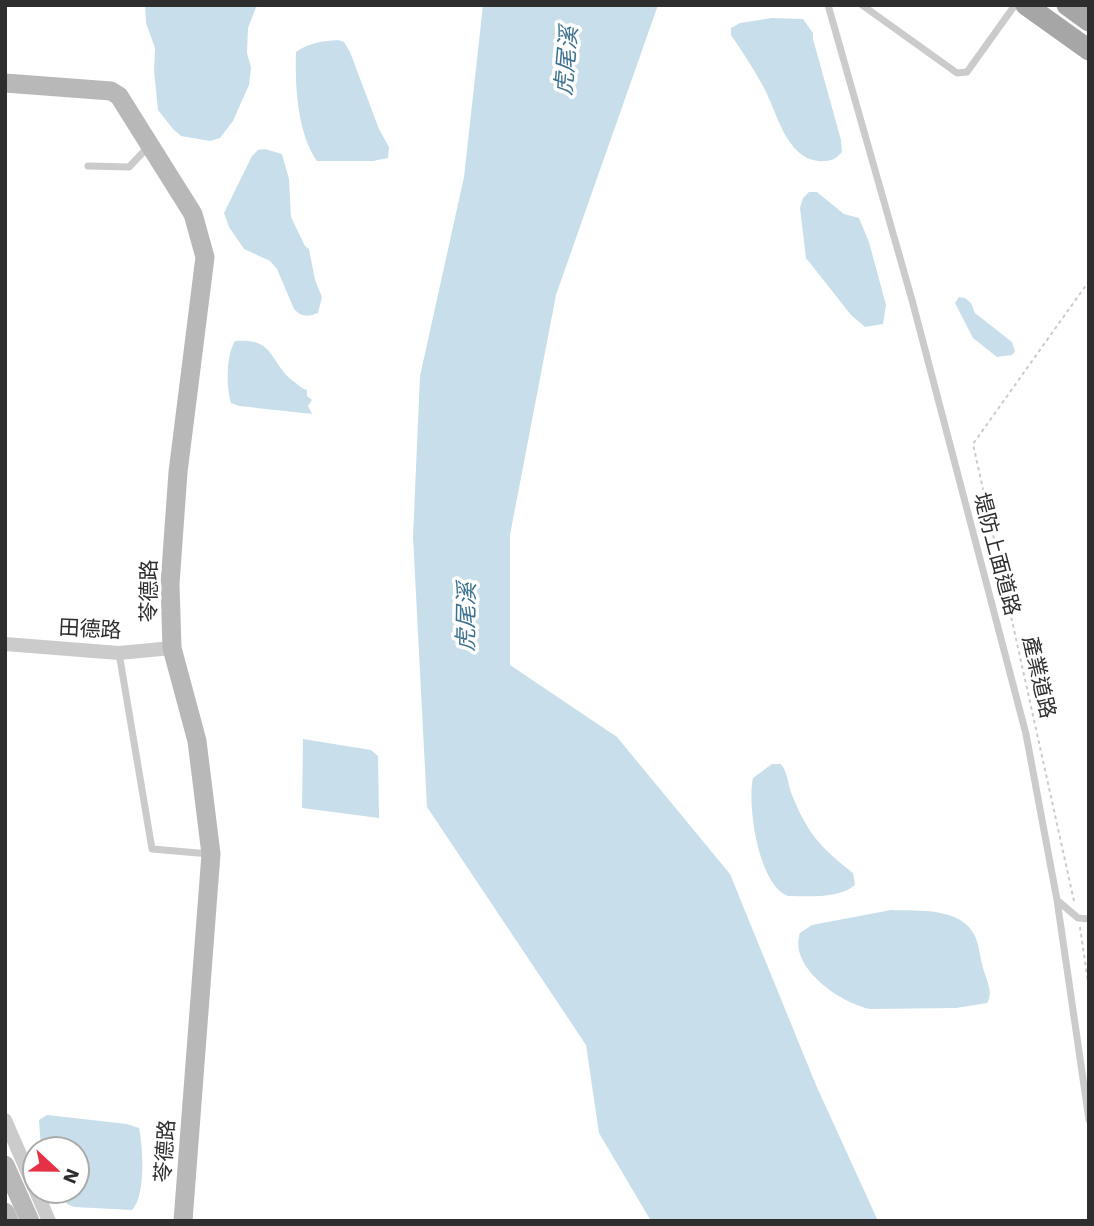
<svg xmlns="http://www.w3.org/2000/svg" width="1094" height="1226" viewBox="0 0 1094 1226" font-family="'Work Sans','Noto Sans TC',sans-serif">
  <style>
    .water { fill: #c8dfeb }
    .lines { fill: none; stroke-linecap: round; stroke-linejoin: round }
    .path { stroke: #cbcbcb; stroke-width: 2; stroke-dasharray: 3.5 3.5; stroke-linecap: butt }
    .lane { stroke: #cbcbcb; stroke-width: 7 }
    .street { stroke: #cbcbcb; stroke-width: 14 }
    .secondary { stroke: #b8b8b8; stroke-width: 19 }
    .primary { stroke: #a6a6a6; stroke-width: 21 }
    .labels { text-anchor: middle; stroke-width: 7; stroke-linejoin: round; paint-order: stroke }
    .street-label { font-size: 21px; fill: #2e2e2e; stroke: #fff }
    .water-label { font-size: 23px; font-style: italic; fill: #3d728f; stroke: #fff }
  </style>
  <rect width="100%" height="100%" fill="#fff"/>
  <path class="water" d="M145,5H257L248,28L247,53L251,68L249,85L233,121L220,138L210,141L181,136L173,129L158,110L154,71L155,48L146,23Z
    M483,5H658L556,295L510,535V665L617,737L730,874L816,1085L878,1221H651L599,1133L586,1045L427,807L413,537L420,376L464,177Z
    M772,18L803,19L813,33V39L841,140L842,152C835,160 829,162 818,161C785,157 777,111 763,86C753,68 742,51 731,35V28L740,23Z
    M338,40L344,42L350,52L379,129L389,147L388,158L373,161H317C297,132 295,86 296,52C308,43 323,41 338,40Z
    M265,149L282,154L289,179L291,217L305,246L309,249L315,280L322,297L318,313C308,317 301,317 294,309L277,269L270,261L244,249L229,227L224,213L252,156L258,150Z
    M809,192H817L844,214L859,218L869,242L886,305L883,324L865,327L851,315L806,258L800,208L803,198Z
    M959,297L965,298L971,303L975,313L1012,342L1015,351L1012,355L997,357L973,338L955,303Z
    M235,341C276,338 268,361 293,381C299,385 300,388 307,390V396L312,400L308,406L312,414L239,406L231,403C226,387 226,356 235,341Z
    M303,739L371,750L378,756L379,818L302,808Z
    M772,764H781C788,773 788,785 792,795C808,834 820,847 853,873L855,885C839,899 808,896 788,896C758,885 747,805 753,778Z
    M891,910C919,911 961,907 975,936C979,945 980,957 983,968C986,979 994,993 987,1003L956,1008L870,1009C840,1003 788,967 800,933L812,925Z
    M47,1115L127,1124L139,1128C143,1146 146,1196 132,1210L74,1207L67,1204L59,1191H77V1149H41L39,1120Z"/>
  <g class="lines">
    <path class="path" d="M1074,901L973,444L1089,281
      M1080,927L1089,989"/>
    <path class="lane" d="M828,5L912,300L1026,734L1057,900L1089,1120
      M862,5L957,73L967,72L1015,5
      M88,166L129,167L149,146
      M119,653L152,849L210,854
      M1058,901L1078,918L1089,919"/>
    <path class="street" d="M5,644L119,653L172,648
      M5,1120L35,1189
      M36,1191L49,1221"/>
    <path class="secondary" d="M5,83L111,91L119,96L193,214L205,257L178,472L170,584L172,648L197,741L211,854L183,1221
      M5,1165L30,1221
      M5,1212L9,1221"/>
    <path class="primary" d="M1026,5L1089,50
      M1067,5L1089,21"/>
  </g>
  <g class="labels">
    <g class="street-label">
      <text transform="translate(997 554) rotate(75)" y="7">堤防上面道路</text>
      <text transform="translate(149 591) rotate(-90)" y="7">苓德路</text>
      <text transform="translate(90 629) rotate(3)" y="7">田德路</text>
      <text transform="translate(1039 677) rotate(77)" y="7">產業道路</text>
      <text transform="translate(165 1151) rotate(-86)" y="7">苓德路</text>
    </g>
    <g class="water-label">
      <text transform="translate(566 61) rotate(-85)" y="8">虎尾溪</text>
      <text transform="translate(466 617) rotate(-89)" y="8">虎尾溪</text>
    </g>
  </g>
  <rect width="1094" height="1226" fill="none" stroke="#2e2e2e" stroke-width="14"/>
  <g transform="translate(56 1170) rotate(112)"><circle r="33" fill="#ffffff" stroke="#ababab" stroke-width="2"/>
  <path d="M0-5L12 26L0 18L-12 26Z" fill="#e43145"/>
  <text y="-10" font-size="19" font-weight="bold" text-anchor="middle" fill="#2e2e2e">N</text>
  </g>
</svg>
